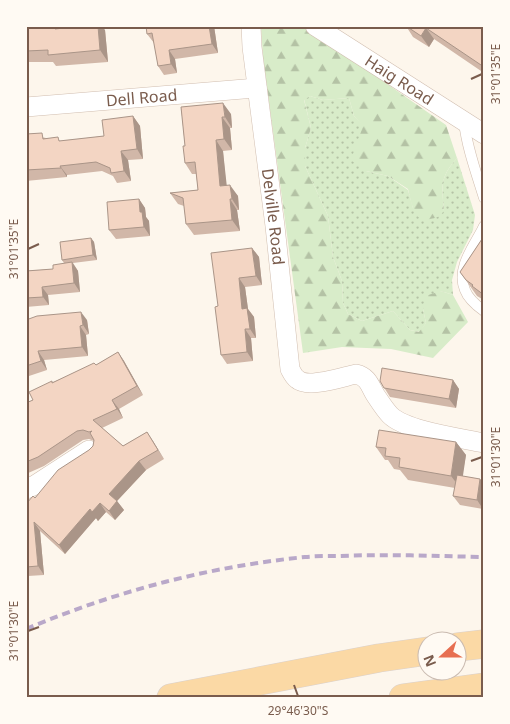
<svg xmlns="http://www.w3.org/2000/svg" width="510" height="724" viewBox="0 0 510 724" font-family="'Noto Sans',sans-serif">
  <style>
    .grass { fill: url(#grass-dots) }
    .forest { fill: url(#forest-firs) }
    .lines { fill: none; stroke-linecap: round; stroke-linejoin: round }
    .service-casing { stroke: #d1beb0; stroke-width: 11 }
    .minor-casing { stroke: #d1beb0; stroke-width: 20 }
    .primary-casing { stroke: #dad1cd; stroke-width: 29 }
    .service { stroke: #fff; stroke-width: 10 }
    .minor { stroke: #fff; stroke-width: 19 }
    .primary { stroke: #fbd9a5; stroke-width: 28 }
    .rail { stroke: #b9a8c9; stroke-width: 4; stroke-dasharray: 8 5; stroke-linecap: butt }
    .wall { fill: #d1b7a8 }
    .shaded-wall { fill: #aa9588 }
    .building { fill: #f3d5c3; stroke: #aa9588 }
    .ticks { fill: none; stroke: #7a5c4d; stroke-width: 2 }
    .labels { text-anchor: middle; stroke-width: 5; stroke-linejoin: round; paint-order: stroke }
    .street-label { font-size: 16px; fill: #7a5c4d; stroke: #fffaf3 }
    .neatline { fill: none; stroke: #7a5c4d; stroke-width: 2 }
    .ticks-label { font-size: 12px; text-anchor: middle; fill: #7a5c4d }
  </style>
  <defs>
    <pattern id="grass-dots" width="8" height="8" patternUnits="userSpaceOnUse" patternTransform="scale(1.25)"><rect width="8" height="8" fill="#d8ecc9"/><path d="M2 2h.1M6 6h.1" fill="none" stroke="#b4c2a5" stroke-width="1.8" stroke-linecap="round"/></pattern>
    <pattern id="forest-firs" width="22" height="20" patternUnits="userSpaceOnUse" patternTransform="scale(1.25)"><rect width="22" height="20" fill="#d8ecc9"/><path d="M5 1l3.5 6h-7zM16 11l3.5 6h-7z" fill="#b4c2a5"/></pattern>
  </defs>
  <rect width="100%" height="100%" fill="#fdf6ec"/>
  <path class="grass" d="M310,96L323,100L349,98L354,116L364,126L366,171L388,176L408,190L413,208L444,211C442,187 439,178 457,158L475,215L473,230L457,262L452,280L453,295L441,291L423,309L426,323L420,332L410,330L393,311L362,321L348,314L343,303L342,281L333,257L328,216L305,166V148L311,128L304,99Z"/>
  <path class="forest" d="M261,26H304L446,125L457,158C439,178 442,187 444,211C439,217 436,218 430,219C414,224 411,201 408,189L388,176L366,171L351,160L363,126L354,116L349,98L323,100L310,96L304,100L311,128L305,148V166L328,216L333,257L342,281L343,303L348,314L362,321L393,311L410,330L419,332L426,323L423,309L425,296L441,291L453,295L468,322L433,358L391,349L342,347L303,353L263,58Z"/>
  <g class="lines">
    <g class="service-casing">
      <path id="service" d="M464,122C467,148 476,172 484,198
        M484,226L482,230C473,247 456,269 465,290C468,298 477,306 484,311"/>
    </g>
    <g class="minor-casing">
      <g id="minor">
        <path id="s1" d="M251,26L252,47L275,226L290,369C292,373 294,377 297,379C308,389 342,377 356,374C369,377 370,387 376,396C380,402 385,410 390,415C406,431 461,438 484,443"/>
        <path id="s2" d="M315,26L484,134"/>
        <path id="s3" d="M26,107L257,88"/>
        <path d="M26,489L35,485L89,450"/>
      </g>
    </g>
    <g class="primary-casing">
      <path id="primary" d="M458,647L484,644
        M171,698L379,658L428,651
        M403,698L484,687"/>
    </g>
    <use href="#service" class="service"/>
    <use href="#minor" class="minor"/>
    <use href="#primary" class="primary"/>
    <path class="rail" d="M26,629C117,591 207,567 305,557C316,556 328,556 339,556C388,554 435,556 484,557"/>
  </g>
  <path class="wall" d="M26,26H33V28L56,26L57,29L105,30L108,62L56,66L53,62H26Z
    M146,26H214L218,53L175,59L177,73L164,75L158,66L154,43L147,34Z
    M406,26H484V73L434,39L429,47L413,37Z
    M181,107L231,114L232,128H230L232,150L223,151L226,185L238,196L239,210H237L240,231L194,235L186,224L184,206L178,204L170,193L198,190L196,174H192L185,163V146Z
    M133,116L140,126L143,159L128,160L131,181L117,183L113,176L102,171L67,175V177L26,181V134L61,141L104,136Z
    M139,199L145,208L146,217L149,221L150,236L116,239L109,230Z
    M484,236V302L482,299L477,296L460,272Z
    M91,238L94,242L97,260L73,263L78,271L80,292L48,295L49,305L26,307V271L53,269L64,263L62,260Z
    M252,248L259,257L262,285L245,287L248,309L254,317L256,338H251L253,361L227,364L221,355L218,306Z
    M26,320H87L89,334L86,335L88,356L44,360L47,370L26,377Z
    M118,352L124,361L143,395L119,409L123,418L102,428L123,446L147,432L164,459L146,470L117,501L124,510L115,520L106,512L98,521L96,518L65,554L40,531L44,575L28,576V581H26V504L35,498L89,450L93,446L94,441L89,439L83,440L44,466L26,474V403L33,400L53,382L96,365Z
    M453,380L459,389L456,408L390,397L380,381Z
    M456,442L466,455L462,476L480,479L484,484L483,509L460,505L453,496L455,488L408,480L400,470L394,469L388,460H385L376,447Z"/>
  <path class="shaded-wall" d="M26,26H33V40L26,30Z
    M98,26H102L105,30L108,62L100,50Z
    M209,26H214L218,53L212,44Z
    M426,28L434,39L429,47L421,36Z
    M169,50L175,59L177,73L171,64Z
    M223,103L231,114L232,128L225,117Z
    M133,116L140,126L143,159L137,149Z
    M222,117L230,128L232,150L224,139Z
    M216,140L223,151L228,197L220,186Z
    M121,151L128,160L131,181L124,171Z
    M60,166L67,175V177L61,168Z
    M230,185L238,196L239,210L232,199Z
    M139,199L145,208L146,217L149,221L150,236L144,227L140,212Z
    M230,199L237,210L240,231L232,220Z
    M26,226L28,249L26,247Z
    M91,238L94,242L97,260L93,255Z
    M252,248L259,257L262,285L256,276Z
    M72,262L78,271L80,292L74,283Z
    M239,278L245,287L248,309L254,317L256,338L250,329L242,309Z
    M42,287L48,295L49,305L43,297Z
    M81,312L87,320L89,334L83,325Z
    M80,326L86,335L88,356L82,347Z
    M245,329L251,338L253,361L247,352Z
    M38,351L44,360L47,370L41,361Z
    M118,352L124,361L143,395L137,386Z
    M453,380L459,389L456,408L449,399Z
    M112,400L119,409L123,418L117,409Z
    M147,432L153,441L164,459L158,450Z
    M456,442L466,455L461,489L451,476Z
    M139,461L146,470L117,501L124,510L115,520L109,511V494Z
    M480,479L484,484L483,509L477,500Z
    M100,503L106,512L98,521L92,512Z
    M90,509L96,518L65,554L59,545Z
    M34,522L40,531L44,575L38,566Z"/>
  <path class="building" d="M48,26H55V29L82,26H98L100,50L48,55V50L26,51V28Z
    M146,26H209L212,44L169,50L171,64L158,66L152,33L147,34Z
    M406,26H484V67L426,28L421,36Z
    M223,103L225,117H222L224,139L216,140L220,186L230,185L232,199H230L232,220L186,224L183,198L170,193L198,190L195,162L185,163L183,146H185L181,107Z
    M133,116L137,149L121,151L124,171L111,173L110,168L96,162L60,166L61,168L26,170V134L42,133L43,139L58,137L59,141L104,136L102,120Z
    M139,199L140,212H142L144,227L109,230L107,202Z
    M484,236V295L472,286L473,285L466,280L460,272Z
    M91,238L93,255L62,260L60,242Z
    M252,248L256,276L239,278L242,309L247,308L250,329H245L247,352L221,355L215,307L218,306L211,253Z
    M72,262L74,283L42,287L43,297L26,298V271L53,269V265Z
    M81,312L83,325L80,326L82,347L38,351L41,361L26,366V320L37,316Z
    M118,352L137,386L112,400L117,409L93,420L123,446L147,432L158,450L139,461L109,494L117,501L109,511L100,503L92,512L90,509L59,545L34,522L38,566L26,567V504L33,496L35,498L58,470L89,450L93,446L94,440L90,433L92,431L89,432L83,430L77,431L38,457L26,462V403L33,400L29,392L52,381V383L94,363L96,365Z
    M382,368L453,380L449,399L384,388L380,381Z
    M379,430L456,442L451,476L399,467L400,458L385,456L386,448L376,447Z
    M457,475L480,479L477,500L453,496Z"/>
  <path class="ticks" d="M471,79L482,74M28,249L39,244M471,461L482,457M28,631L39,627M294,685L298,696"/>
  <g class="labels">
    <g class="street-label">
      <text dy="6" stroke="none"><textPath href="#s2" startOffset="100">Haig Road</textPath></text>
      <text dy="6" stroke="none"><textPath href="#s3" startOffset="116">Dell Road</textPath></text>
      <text dy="6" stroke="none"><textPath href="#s1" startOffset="192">Delville Road</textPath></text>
    </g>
  </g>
  <rect width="510" height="724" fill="none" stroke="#fffaf3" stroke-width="55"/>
  <g transform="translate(442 656) rotate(249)"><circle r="24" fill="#fffaf3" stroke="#cabbb1"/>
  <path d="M0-4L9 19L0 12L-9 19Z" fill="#e76f51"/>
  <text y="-8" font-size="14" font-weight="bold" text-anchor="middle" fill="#7a5c4d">N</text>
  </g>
  <rect x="28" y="28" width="454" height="668" class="neatline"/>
  <g class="ticks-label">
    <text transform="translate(496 74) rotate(-90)" y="4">31°01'35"E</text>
    <text transform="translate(14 249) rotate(-90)" y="4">31°01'35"E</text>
    <text transform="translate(496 457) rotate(-90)" y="4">31°01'30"E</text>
    <text transform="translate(14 631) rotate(-90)" y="4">31°01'30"E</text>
    <text x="298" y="715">29°46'30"S</text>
  </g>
</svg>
